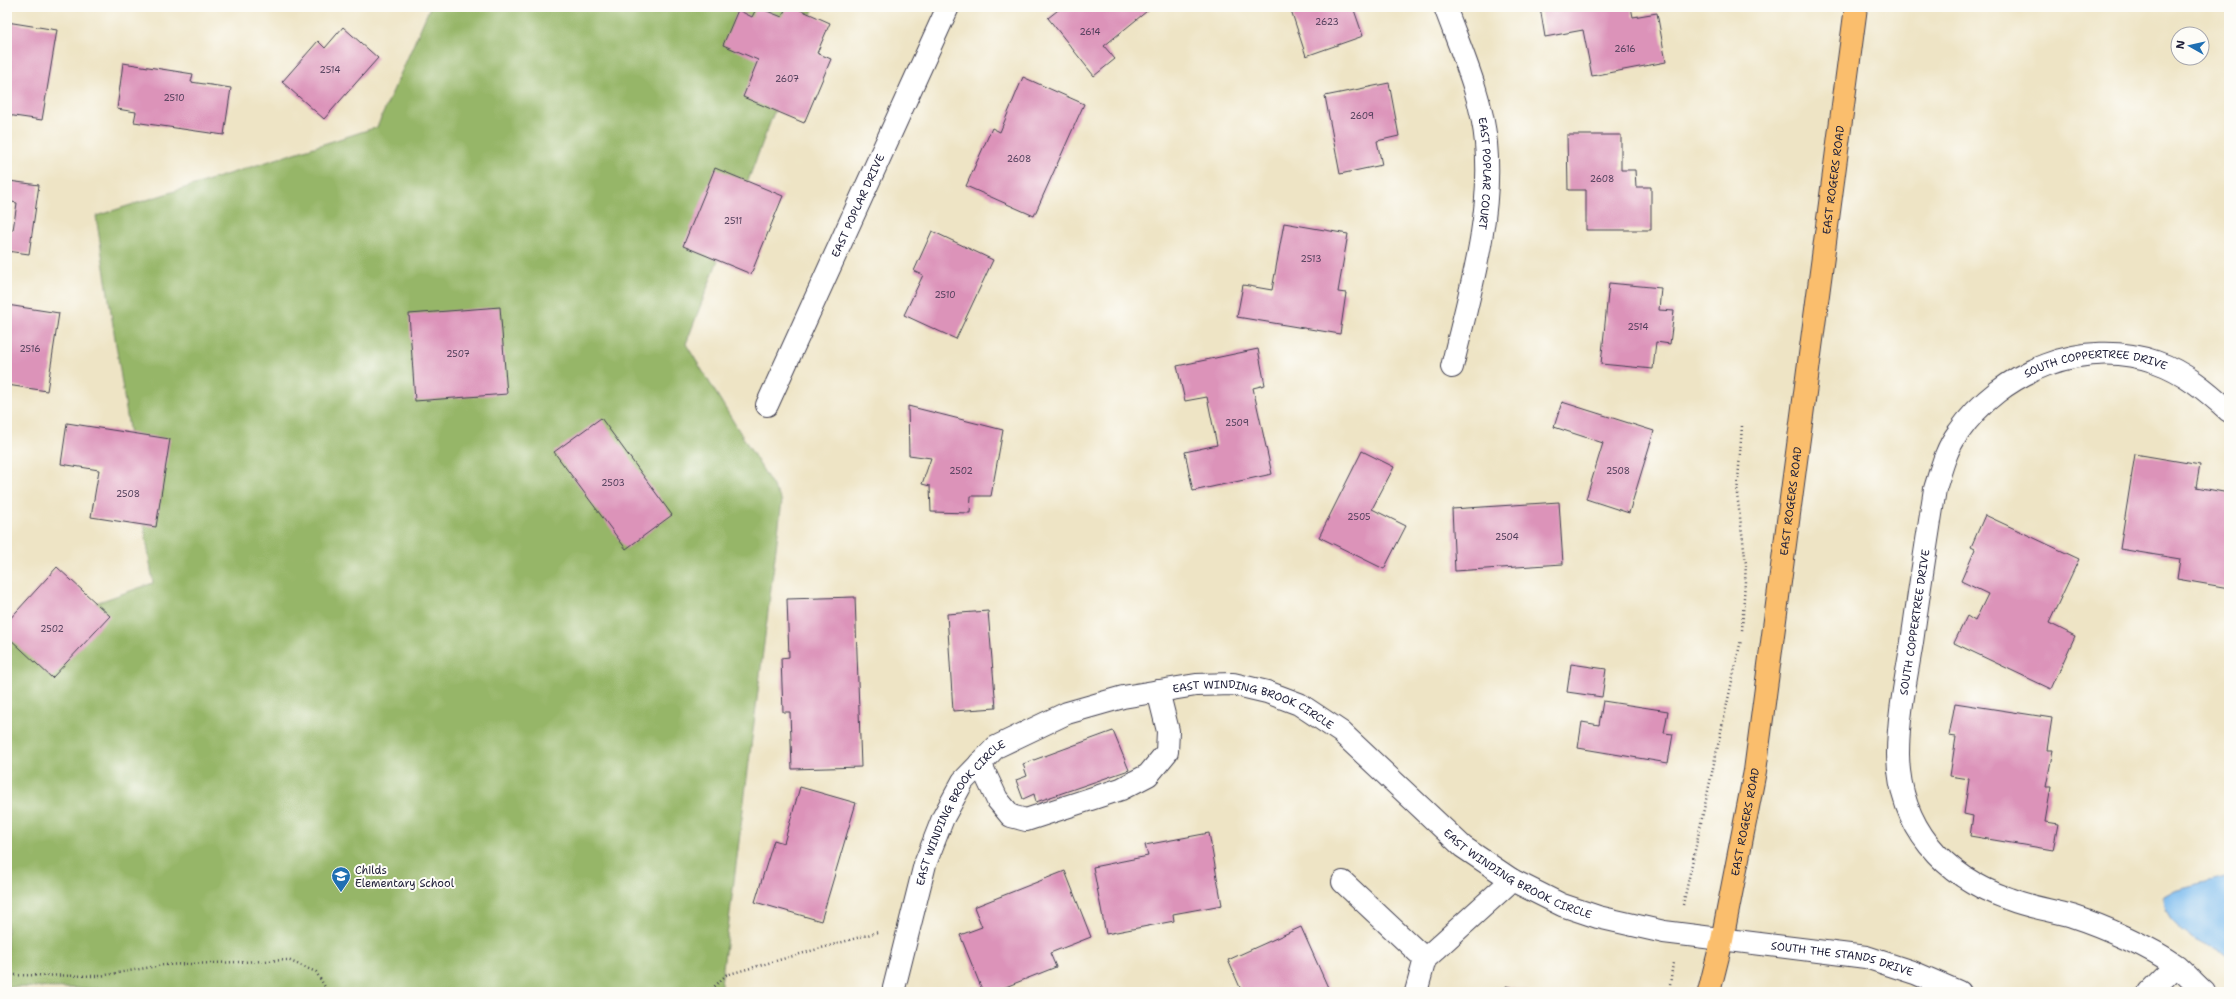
<svg xmlns="http://www.w3.org/2000/svg" width="2236" height="999" viewBox="0 0 2236 999" font-family="'Shantell Sans',sans-serif">
  <style>
    .forest { fill: #96b668; stroke: #5c6c52 }
    .water { fill: #7abbef; stroke: #4e6e95 }
    .building { fill: #dc93b9 }
    .lines { fill: none; stroke-linecap: round; stroke-linejoin: round }
    .minor-casing { stroke: #413f50; stroke-width: 24 }
    .major-casing { stroke: #413f50; stroke-width: 24 }
    .path { stroke: #413f50; stroke-width: 2.5; stroke-dasharray: 1 3; stroke-linecap: butt }
    .minor { stroke: #fff; stroke-width: 22 }
    .major { stroke: #fabe6d; stroke-width: 22 }
    .labels { text-anchor: middle; stroke-width: 4; stroke-linejoin: round; paint-order: stroke }
    .number-label { font-size: 9px; fill: #503e5a }
    .street-label { font-size: 11px; fill: #22223b; stroke: #fdfcf7 }
    .poi-label { font-size: 11px; fill: #22223b; stroke: #fdfcf7; text-anchor: start }
  </style>
  <rect width="100%" height="100%" fill="#fdfcf7"/>
  <filter id="ink" filterUnits="userSpaceOnUse"><feTurbulence type="fractalNoise" baseFrequency=".025" numOctaves="2"/><feDisplacementMap in="SourceGraphic" scale="8" xChannelSelector="R" yChannelSelector="G"/><feConvolveMatrix kernelMatrix="1 2 1 2 8 2 1 2 1" color-interpolation-filters="sRGB"/></filter>
  <filter id="wash" filterUnits="userSpaceOnUse"><feTurbulence type="fractalNoise" baseFrequency=".012" numOctaves="4" result="noise"/><feDisplacementMap in="SourceGraphic" scale="16" xChannelSelector="R" yChannelSelector="G"/><feGaussianBlur stdDeviation="0.9" result="paint"/><feColorMatrix in="noise" values="0 0 0 0 0 0 0 0 0 0 0 0 0 0 0 0 0 1.4 0 .05"/><feComposite in="paint" operator="in"/></filter>
  <g filter="url(#wash)">
    <rect width="100%" height="100%" fill="#eee4c5"/>
    <path class="forest" d="M430,7H814L686,344L782,501L720,992H269L7,987V634L153,583L96,216L377,127Z"/>
    <path class="water" d="M2229,876V955C2204,946 2162,927 2164,896L2175,890Z"/>
    <g id="blocks">
      <path class="building" d="M757,7L782,17L786,7H794L830,23L817,53L831,59L804,123L743,97L758,60L723,45L738,10L752,17Z
        M1062,7H1152L1104,46L1115,59L1094,76L1048,18Z
        M1290,7H1353L1363,36L1306,56Z
        M1540,7H1631L1633,17L1657,13L1666,62L1592,76L1583,30L1545,37Z
        M7,22L57,30L42,120L7,115Z
        M343,27L378,58L324,119L282,82L318,41L325,48Z
        M123,63L193,74L191,82L231,88L224,135L134,122L136,112L117,109Z
        M1023,77L1084,104L1034,216L966,186L992,128L1000,132Z
        M1389,83L1399,136L1377,141L1382,165L1340,174L1325,96Z
        M1567,135H1621V170H1635L1636,187H1651V230H1586V190H1568Z
        M715,168L783,196L751,274L683,246Z
        M9,181L39,185L29,254L7,251V229L13,230L17,203L7,201Z
        M1284,223L1348,234L1338,292L1346,293L1340,334L1237,317L1243,285L1272,290Z
        M932,231L993,260L956,339L904,315L923,275L914,271Z
        M1609,283L1661,288L1659,310L1674,311L1670,344L1656,342L1653,369L1601,364Z
        M7,305L59,313L47,391L7,385Z
        M500,307L507,394L415,401L409,314Z
        M1258,349L1265,385L1253,388L1272,474L1193,491L1185,452L1217,445L1207,397L1185,401L1177,366Z
        M1562,402L1654,431L1629,513L1586,499L1603,443L1554,427Z
        M908,406L1003,430L991,496H971L970,513L931,512L930,486L922,484L931,458L909,455Z
        M601,418L672,515L626,549L554,452Z
        M67,423L170,439L156,527L91,517L99,470L61,464Z
        M1362,451L1394,467L1372,509L1406,526L1384,569L1319,537Z
        M2135,454L2200,465L2196,487L2229,493V588L2177,579L2180,559L2120,549Z
        M1559,502L1563,564L1455,571L1452,509Z
        M1985,515L2079,559L2049,623L2075,636L2051,689L1954,643L1967,616L1975,621L1988,594L1961,581L1975,549L1971,547Z
        M57,567L110,616L52,678L7,636V622Z
        M855,597L861,767L792,769L790,712H783L781,658L789,657L787,599Z
        M988,611L996,708L953,711L947,614Z
        M1571,664L1606,669L1602,697L1567,692Z
        M1603,701L1668,711L1664,733L1673,734L1668,763L1578,748L1582,722L1599,725Z
        M1955,703L2052,718L2047,750H2053L2046,787H2051L2045,822L2058,824L2053,850L1970,836L1973,816L1964,814L1969,779L1950,776L1956,737L1949,736Z
        M1113,731L1129,770L1036,802L1034,794L1023,799L1016,780L1027,776L1023,764Z
        M800,787L856,803L821,921L755,902L774,840L784,843Z
        M1209,833L1222,905L1173,914L1174,921L1106,934L1093,867L1148,856L1145,845Z
        M1065,871L1091,937L1050,953L1056,967L993,992H983L960,935L982,927L974,907Z
        M1301,927L1330,992H1242L1228,960Z
        M1506,986L1528,991L1527,992H1504Z"/>
    </g>
  </g>
  <g filter="url(#ink)">
    <use href="#blocks" fill-opacity="0" stroke="#413f50" stroke-width="1"/>
    <g class="lines">
      <g class="minor-casing">
        <g id="minor">
          <path id="s1" d="M1445,7C1461,51 1482,96 1486,143C1493,218 1469,295 1452,367"/>
          <path id="s2" d="M767,405L948,7"/>
          <path d="M980,763L997,799L1011,816L1026,820L1121,789L1148,775L1167,752L1168,731L1158,691"/>
          <path d="M1343,882L1425,959"/>
          <path id="s3" d="M893,992L925,864L943,818L963,781L996,747L1067,713L1123,697L1196,685L1233,684L1267,692L1299,704L1341,732L1463,847L1512,880L1562,905L1598,917L1664,932L1866,957L1915,973L1959,992"/>
          <path d="M1416,992L1425,959L1512,880"/>
          <path d="M2150,992L2176,966"/>
          <path id="s4" d="M2204,992C2195,984 2186,974 2177,966C2151,947 2103,926 2072,916C2051,910 2029,907 2009,899C1943,876 1899,827 1898,754C1898,717 1906,679 1912,642C1919,591 1927,540 1935,489C1941,470 1946,449 1958,433C2001,371 2083,337 2156,362C2185,372 2207,391 2229,411"/>
        </g>
      </g>
      <g class="major-casing">
        <g id="major">
          <path id="s5" d="M1709,992L1722,940L1755,771L1856,7"/>
        </g>
      </g>
      <path class="path" d="M1742,426L1737,494L1746,564L1742,631
        M1683,905L1741,640
        M7,975L100,976L163,965L288,960L316,972L328,992
        M709,992L726,975L878,932
        M1669,992L1673,963"/>
      <use href="#minor" class="minor"/>
      <use href="#major" class="major"/>
    </g>
  </g>
  <defs>
    <g id="school-pin" transform="scale(1)"><path d="M0 17L-7.5 6A9.5 9.5 0 1 1 7.5 6Z" fill="#1f6fb2" stroke="#fdfcf7"/><path d="M0-5L7-2L0 1L-7-2ZM-4 1L0 2.5L4 1V4Q0 6-4 4Z" fill="#fff"/></g>
  </defs>
  <g fill-rule="evenodd">
    <use href="#school-pin" x="341" y="876"/>
  </g>
  <g class="labels">
    <g class="number-label">
      <text x="1327" y="25">2623</text>
      <text x="1090" y="35">2614</text>
      <text x="1625" y="52">2616</text>
      <text x="330" y="73">2514</text>
      <text x="787" y="82">2607</text>
      <text x="174" y="101">2510</text>
      <text x="1362" y="119">2609</text>
      <text x="1019" y="162">2608</text>
      <text x="1602" y="182">2608</text>
      <text x="733" y="224">2511</text>
      <text x="1311" y="262">2513</text>
      <text x="945" y="298">2510</text>
      <text x="1638" y="330">2514</text>
      <text x="30" y="352">2516</text>
      <text x="458" y="357">2507</text>
      <text x="1237" y="426">2509</text>
      <text x="961" y="474">2502</text>
      <text x="1618" y="474">2508</text>
      <text x="613" y="486">2503</text>
      <text x="128" y="497">2508</text>
      <text x="1359" y="520">2505</text>
      <text x="1507" y="540">2504</text>
      <text x="52" y="632">2502</text>
    </g>
    <g class="street-label">
      <text dy="4" stroke="none"><textPath href="#s1" startOffset="173">EAST POPLAR COURT</textPath></text>
      <text dy="4" stroke="none"><textPath href="#s5" startOffset="822">EAST ROGERS ROAD</textPath></text>
      <text dy="4" stroke="none"><textPath href="#s2" startOffset="219">EAST POPLAR DRIVE</textPath></text>
      <text dy="4" stroke="none"><textPath href="#s4" startOffset="907">SOUTH COPPERTREE DRIVE</textPath></text>
      <text dy="4" stroke="none"><textPath href="#s5" startOffset="498">EAST ROGERS ROAD</textPath></text>
      <text dy="4" stroke="none"><textPath href="#s4" startOffset="548">SOUTH COPPERTREE DRIVE</textPath></text>
      <text dy="4" stroke="none"><textPath href="#s3" startOffset="543">EAST WINDING BROOK CIRCLE</textPath></text>
      <text dy="4" stroke="none"><textPath href="#s3" startOffset="195">EAST WINDING BROOK CIRCLE</textPath></text>
      <text dy="4" stroke="none"><textPath href="#s5" startOffset="174">EAST ROGERS ROAD</textPath></text>
      <text dy="4" stroke="none"><textPath href="#s3" startOffset="867">EAST WINDING BROOK CIRCLE</textPath></text>
      <text dy="4" stroke="none"><textPath href="#s3" startOffset="1207">SOUTH THE STANDS DRIVE</textPath></text>
    </g>
    <g class="poi-label">
      <text x="355" y="874">Childs<tspan x="355" dy="13">Elementary School</tspan></text>
    </g>
  </g>
  <rect width="2236" height="999" fill="none" stroke="#fdfcf7" stroke-width="24"/>
  <g transform="translate(2190 46) rotate(278)"><circle r="19" fill="#fdfcf7" stroke="#a5a5ac"/>
  <path d="M0-3L7 15L0 10L-7 15Z" fill="#1f6fb2"/>
  <text y="-6" font-size="11" font-weight="bold" text-anchor="middle" fill="#22223b">N</text>
  </g>
</svg>
